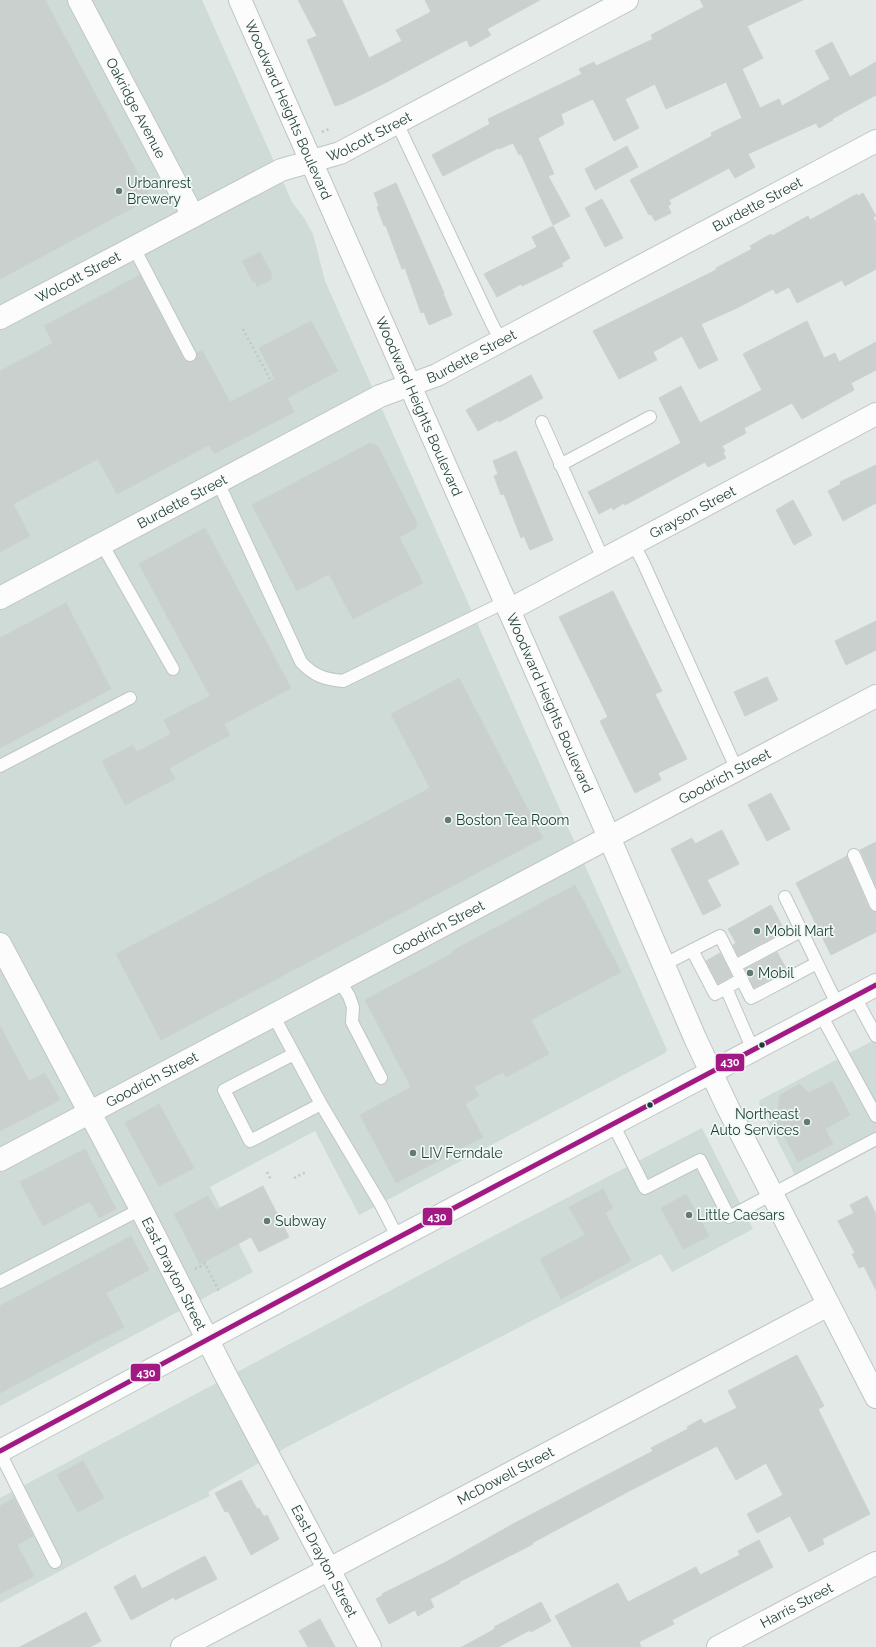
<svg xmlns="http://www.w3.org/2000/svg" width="876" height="1647" viewBox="0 0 876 1647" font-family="Raleway,sans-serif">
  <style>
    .built { fill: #cfdbd6 }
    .building { fill: #c9d0cd; stroke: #cbd2cf }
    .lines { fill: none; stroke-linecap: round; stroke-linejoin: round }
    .lane-casing { stroke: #bfc6c3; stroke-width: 14 }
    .street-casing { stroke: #bfc6c3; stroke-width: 24 }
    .secondary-casing { stroke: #bdc6c3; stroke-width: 24 }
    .path { stroke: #bfc9c7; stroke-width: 2.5; stroke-dasharray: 2 3; stroke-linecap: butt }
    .lane { stroke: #fbfcfb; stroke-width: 12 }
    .street { stroke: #fbfcfb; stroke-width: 22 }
    .secondary { stroke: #fbfcfb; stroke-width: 22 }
    .bus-1-casing { stroke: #eff8f4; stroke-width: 8 }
    .bus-1 { stroke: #a31984; stroke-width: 5 }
    .poi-dot { fill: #637974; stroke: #eff8f4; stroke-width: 1.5 }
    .bus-dot { fill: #1e3d37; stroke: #eff8f4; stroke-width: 1.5 }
    .labels { text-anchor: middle; stroke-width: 3.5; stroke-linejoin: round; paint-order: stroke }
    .street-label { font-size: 14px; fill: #1e3d37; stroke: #eff8f4 }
    .poi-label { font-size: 14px; fill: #1e3d37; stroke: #eff8f4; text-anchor: start }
    .line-badge { stroke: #eff8f4; stroke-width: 1.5 }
    .badge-label { font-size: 11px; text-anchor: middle; font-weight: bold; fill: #fff }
  </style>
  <rect width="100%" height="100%" fill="#e2e9e6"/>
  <path class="built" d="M0,0H202L292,202L304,218L313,234L325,281L667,1050L665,1053L359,1215L315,1131L210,1187L253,1272L0,1406Z
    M876,1039V1147L801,1187L759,1104L760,1100Z
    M702,1128L753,1229L672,1272L661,1254L287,1447L208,1492L210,1496L122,1538L0,1603V1498L478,1244Z"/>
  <path class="building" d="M0,0H45L151,198L0,279Z
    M298,0H342L369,58L402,41L396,30L431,12L425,0H540L487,29L491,35L470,47L467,40L460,43L383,84L344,103L335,106L307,40L317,36Z
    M700,0H803L747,26L763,58L742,69L760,108L779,99L782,106L830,79L815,51L832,42L850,77L876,62V95L832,119L833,120L819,128L816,123L748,154L755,167L735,178L729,168L669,200L671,204L668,206L671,213L655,221L651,214L649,215L630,180L712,136L711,133L742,118L726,82L666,109L655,84L625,99L639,128L614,141L593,99L561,114L564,124L538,138L554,174L548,176L570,216L553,225L521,154L519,155L513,143L499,149L498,148L443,176L432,155L490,124L488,119L582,74L579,69L594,62L596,66L653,39L651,35L704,7Z
    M627,146L638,167L595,190L585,169Z
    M396,183L444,293H443L452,315L429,325L424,312L421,313L405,268L402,269L386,226H384L377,207L379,206L374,193Z
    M863,193L876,216L873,217L876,223V269L845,286L842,280L797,303L789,287L776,294L773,289L737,308L701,324L718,360L699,369L682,336L653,352L657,360L619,379L593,331L716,270V268L752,249L750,246L771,234L772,236L808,216L810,220L857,194L858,196Z
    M602,199L623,238L605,247L585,208Z
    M553,226L570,258L562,263L563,266L522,286L521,284L497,297L484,274L537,247L532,237Z
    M260,252L272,274L270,275L272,279L257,287L255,281L253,282L242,261Z
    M140,275L184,360L189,362L194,361L196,359L197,353L202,350L230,402L275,379L259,348L311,321L338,371L287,398L294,412L214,454L209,445L117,494L98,459L13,504L30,536L0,552V371L53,343L44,326Z
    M807,321L824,358L835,353L839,362L876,342V370L851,383L854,390L802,419L792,403L744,428L746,433L722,446L725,451L723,452L726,458L708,467L705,462L625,505L624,503L613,510L612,507L599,514L588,492L681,443L659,398L681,386L700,423L762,390L743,354Z
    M531,375L543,398L499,422L498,420L478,431L466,410Z
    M370,443L376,445L379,448L417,523L415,529L399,537L423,583L353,619L329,574L297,591L252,505Z
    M516,451L553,540L530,550L524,536L521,538L504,494L501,495L494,476L498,474L493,461Z
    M876,465V503L843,521L828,491L841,484L840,482Z
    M793,500L812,535L794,545L776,510Z
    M205,528L291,688L224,724L230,735L169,768L175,779L125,805L102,761L133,745L137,752L171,734L164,720L210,696L139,564Z
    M613,591L662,691L655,694L687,759L658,773L661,780L635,793L600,721L608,717L559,617Z
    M66,603L111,689L0,748V638Z
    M876,621V650L846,665L835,641Z
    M767,677L778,700L745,716L734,692Z
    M459,678L543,838L161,1040L116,954L430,788L391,714Z
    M771,793L790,829L767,841L748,805Z
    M722,830L739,864L707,880L721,906L703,915L671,849L692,838L695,844Z
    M876,842V886L860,850Z
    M847,856L869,908L872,911L876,912V932L831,955L796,883Z
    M575,885L621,972L531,1020L549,1054L506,1077L503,1072L474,1087L479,1096L465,1104L483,1137L396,1183L360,1115L411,1087L365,1000L453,953L452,951Z
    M771,905L785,931L738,956L733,945L736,943L728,929Z
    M777,952L787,970L754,988L745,969Z
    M720,953L732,976L718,984L706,961Z
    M0,1026L29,1081L45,1073L60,1100L0,1131Z
    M832,1081L850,1115L825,1129L833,1144L798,1162L771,1112L778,1109L780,1095L800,1084L809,1093Z
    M159,1104L194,1168L159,1186L125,1123Z
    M85,1149L116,1209L99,1218L90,1201L43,1226L20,1182Z
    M263,1186L289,1237L259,1252L251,1237L200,1264L174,1214L208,1196L216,1210Z
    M603,1189L613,1208L605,1213L631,1261L561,1299L540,1259L585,1235L569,1207Z
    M686,1194L709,1236L683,1249L661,1208Z
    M867,1196L876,1214V1290L864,1266L859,1268L852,1254L855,1253L838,1221L854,1213L850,1205Z
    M131,1236L149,1270L106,1293L124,1327L0,1393V1306Z
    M797,1355L824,1406L818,1409L870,1514L822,1539L824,1544L809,1552L790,1516L757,1533L747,1514L783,1495L766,1463L736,1480L717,1446L633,1489L532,1543L533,1544L459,1582L460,1583L430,1599L434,1607L418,1616L415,1610L389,1624L376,1599L383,1595L382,1594L446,1562L513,1524L653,1451L651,1448L688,1429L687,1427L701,1419L704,1424L737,1408L728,1391Z
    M83,1461L104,1498L78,1512L57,1475Z
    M241,1480L257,1509L259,1508L264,1517L267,1515L279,1539L251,1555L228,1511L225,1512L215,1493Z
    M14,1498L33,1536L17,1545L34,1576L0,1594V1506Z
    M759,1540L773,1567L672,1620L674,1624L639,1642L641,1647H572L555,1616L618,1583L628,1602L696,1567L700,1575L740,1555L738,1551Z
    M205,1556L217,1579L175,1600L174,1597L131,1620L114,1587L135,1575L142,1589Z
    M541,1602L551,1621L531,1632L530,1630L498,1647H462L495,1629L494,1627Z
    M86,1612L101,1641L90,1647H20Z
    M320,1619L335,1647H308L299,1631Z"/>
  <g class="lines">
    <g class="lane-casing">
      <path id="lane" d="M397,123L492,324L501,341
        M134,248L190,355
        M542,422L603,559
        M560,465L650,417
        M218,482L301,662C314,676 324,679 343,681L505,602
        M633,543L643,562L737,770
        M102,544L173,669
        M0,766L130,698
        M854,855L876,905
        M785,897L838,1006
        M692,950L715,994L742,979
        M663,965L720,936L751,998L817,963
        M735,966L801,931
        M339,980L349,996L353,1007L352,1022L381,1078
        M726,988L753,1050
        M855,997L876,1036
        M273,1015L321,1104L381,1205L398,1238
        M821,1015L876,1116
        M294,1054L224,1090L250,1141L321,1104
        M613,1124L645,1188L700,1160L729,1217L876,1139
        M0,1282L141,1209
        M0,1453L55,1562"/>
    </g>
    <g class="street-casing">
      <g id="street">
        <path id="s1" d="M79,0L193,216"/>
        <path id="s2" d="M0,318L281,170L340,153L627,0"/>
        <path id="s3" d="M0,598L380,396L437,375L448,369L876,141"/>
        <path id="s4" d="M509,610L876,414"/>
        <path id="s5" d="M0,944L141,1209L225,1374L370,1647"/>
        <path id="s6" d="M0,1160L876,696"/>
        <path id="s7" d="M182,1647L828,1305"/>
        <path id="s8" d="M718,1647L876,1563"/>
      </g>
    </g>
    <g class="secondary-casing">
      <g id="secondary">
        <path id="s9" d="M240,0L609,837L695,1038L728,1108L876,1397"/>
        <path d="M0,1451L350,1263L876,985"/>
      </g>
    </g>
    <path class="path" d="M322,132L329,129
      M243,329L271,381
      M267,1172L271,1180
      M294,1178L306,1172
      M204,1262L219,1291
      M195,1269L205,1264"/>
    <use href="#lane" class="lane"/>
    <use href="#street" class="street"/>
    <use href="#secondary" class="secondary"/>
    <g class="bus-1-casing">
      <path id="bus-1" d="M0,1451L350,1263L876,985"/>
    </g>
    <use href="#bus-1" class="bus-1"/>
  </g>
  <g class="poi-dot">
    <circle cx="119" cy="191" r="4"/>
    <circle cx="448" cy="820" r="4"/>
    <circle cx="757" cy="931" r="4"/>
    <circle cx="750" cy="973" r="4"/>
    <circle cx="807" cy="1122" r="4"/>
    <circle cx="413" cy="1153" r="4"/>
    <circle cx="689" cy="1215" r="4"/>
    <circle cx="267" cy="1221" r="4"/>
  </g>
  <g class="bus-dot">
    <circle cx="762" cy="1045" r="3.5"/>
    <circle cx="650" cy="1105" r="3.5"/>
  </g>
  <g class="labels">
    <g class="street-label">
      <text dy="5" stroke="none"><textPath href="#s1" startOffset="122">Oakridge Avenue</textPath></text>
      <text dy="5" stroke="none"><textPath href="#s9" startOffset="120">Woodward Heights Boulevard</textPath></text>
      <text dy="5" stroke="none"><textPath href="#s2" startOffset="412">Wolcott Street</textPath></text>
      <text dy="5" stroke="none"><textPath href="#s3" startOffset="854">Burdette Street</textPath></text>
      <text dy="5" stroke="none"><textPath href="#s2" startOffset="88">Wolcott Street</textPath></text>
      <text dy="5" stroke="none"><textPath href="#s3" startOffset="530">Burdette Street</textPath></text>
      <text dy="5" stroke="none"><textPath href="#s9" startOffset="444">Woodward Heights Boulevard</textPath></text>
      <text dy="5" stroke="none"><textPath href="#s3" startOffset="206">Burdette Street</textPath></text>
      <text dy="5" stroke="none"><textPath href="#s4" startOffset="208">Grayson Street</textPath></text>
      <text dy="5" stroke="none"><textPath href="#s9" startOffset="768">Woodward Heights Boulevard</textPath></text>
      <text dy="5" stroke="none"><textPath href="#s6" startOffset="820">Goodrich Street</textPath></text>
      <text dy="5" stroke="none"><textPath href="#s6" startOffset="496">Goodrich Street</textPath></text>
      <text dy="5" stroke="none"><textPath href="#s6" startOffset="172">Goodrich Street</textPath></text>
      <text dy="5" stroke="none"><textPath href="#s5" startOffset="373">East Drayton Street</textPath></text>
      <text dy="5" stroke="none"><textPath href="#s7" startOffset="366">McDowell Street</textPath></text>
      <text dy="5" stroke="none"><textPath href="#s5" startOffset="697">East Drayton Street</textPath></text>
      <text dy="5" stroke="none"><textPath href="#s8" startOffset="89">Harris Street</textPath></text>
    </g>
    <g class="poi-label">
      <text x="127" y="188">Urbanrest<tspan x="127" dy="16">Brewery</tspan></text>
      <text x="456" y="825">Boston Tea Room</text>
      <text x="765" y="936">Mobil Mart</text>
      <text x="758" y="978">Mobil</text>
      <text x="799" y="1119" text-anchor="end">Northeast<tspan x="799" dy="16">Auto Services</tspan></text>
      <text x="421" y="1158">LIV Ferndale</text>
      <text x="697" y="1220">Little Caesars</text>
      <text x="275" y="1226">Subway</text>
    </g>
  </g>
  <g class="line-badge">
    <rect x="715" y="1053" width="30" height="19" rx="4" fill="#a31984"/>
    <rect x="422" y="1207" width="31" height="19" rx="4" fill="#a31984"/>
    <rect x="130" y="1363" width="31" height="19" rx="4" fill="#a31984"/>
  </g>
  <g class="badge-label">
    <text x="730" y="1066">430</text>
    <text x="437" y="1221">430</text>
    <text x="146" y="1377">430</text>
  </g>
</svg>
